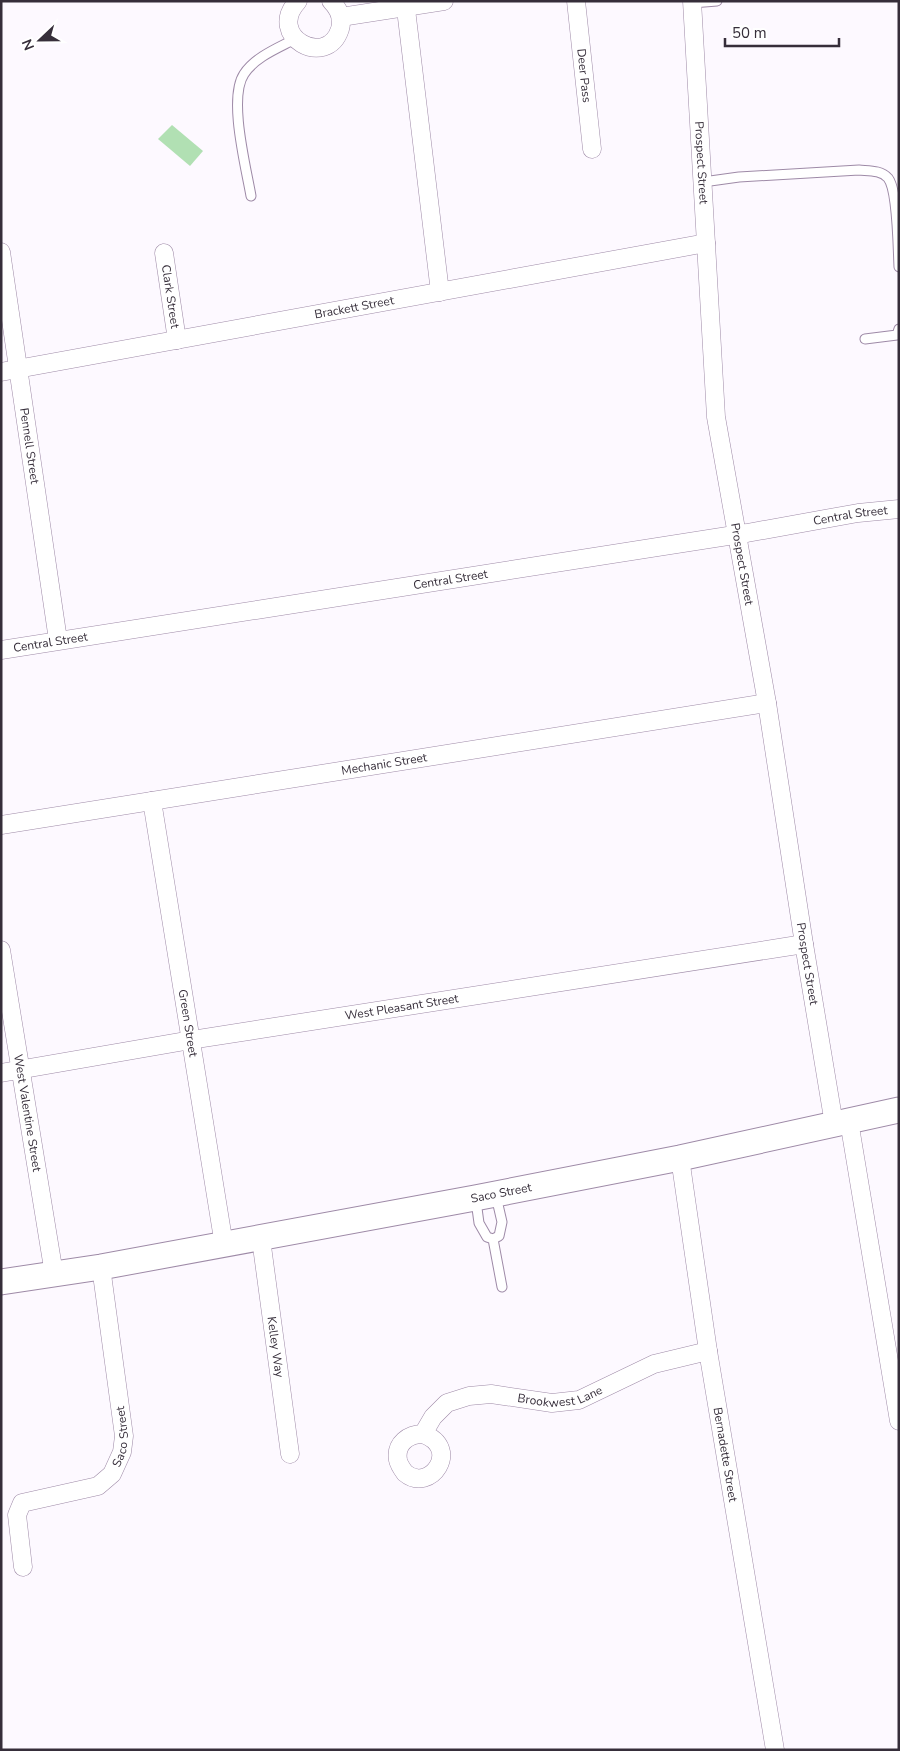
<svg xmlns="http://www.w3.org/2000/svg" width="900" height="1751" viewBox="0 0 900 1751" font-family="'Nunito Sans',sans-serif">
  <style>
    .green { fill: #b1e0b3 }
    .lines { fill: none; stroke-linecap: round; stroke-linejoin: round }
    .lane-casing { stroke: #9e8aa7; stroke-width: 11 }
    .street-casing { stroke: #9e8aa7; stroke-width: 19 }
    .secondary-casing { stroke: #9e8aa7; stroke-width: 27 }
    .lane { stroke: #fff; stroke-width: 9 }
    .street { stroke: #fff; stroke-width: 18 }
    .secondary { stroke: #fff; stroke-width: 25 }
    .labels { text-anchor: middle; stroke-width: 4; stroke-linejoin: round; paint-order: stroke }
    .street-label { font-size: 12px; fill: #362e3a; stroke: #fff }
  </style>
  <rect width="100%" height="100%" fill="#fdf9ff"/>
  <path class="green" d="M172,125L203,151L190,166L158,139Z"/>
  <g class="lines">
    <g class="lane-casing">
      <path id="lane" d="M692,3L717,1
        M703,182L739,177L859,170C869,171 881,170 888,178C898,190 898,250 899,267
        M251,196C246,167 228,98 244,74C255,57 278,48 295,39
        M865,339L897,335L899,329
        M476,1201L479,1223L487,1237L493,1239L499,1236L502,1222L496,1196
        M493,1239L502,1287"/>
    </g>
    <g class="street-casing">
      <g id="street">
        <path d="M298,1C265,36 327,70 340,29C343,18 339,9 331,1"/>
        <path d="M405,1L440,292"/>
        <path id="s1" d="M576,1L592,149"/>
        <path id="s2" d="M692,1L716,417L767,703L804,944L834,1124"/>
        <path d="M341,17L444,1"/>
        <path id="s3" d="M1,252L58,640"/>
        <path id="s4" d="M164,253L177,340"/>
        <path id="s5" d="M1,372L706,243"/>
        <path id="s6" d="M1,650L747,533L858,513L899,509"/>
        <path id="s7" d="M152,801L224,1245"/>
        <path id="s8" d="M1,825L767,703"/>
        <path id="s9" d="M1,950L54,1274"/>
        <path id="s10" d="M1,1073L191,1040L804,944"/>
        <path d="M849,1121L899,1421"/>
        <path id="s11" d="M680,1158L708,1351L775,1750"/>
        <path id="s12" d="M261,1239L290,1454"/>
        <path id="s13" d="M423,1434C462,1448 430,1494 405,1473C402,1469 399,1465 398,1460C395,1443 409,1434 423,1434L433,1417L447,1403L469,1396L491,1394L552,1403L579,1400L654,1364L708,1351"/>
        <path id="s14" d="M23,1567L17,1515L22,1503L98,1486L112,1474L122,1452L124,1436L101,1267"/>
      </g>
    </g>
    <g class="secondary-casing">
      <g id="secondary">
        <path id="s15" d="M1,1282L101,1267L475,1198L680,1158L899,1110"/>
      </g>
    </g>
    <use href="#lane" class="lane"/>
    <use href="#street" class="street"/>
    <use href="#secondary" class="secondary"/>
  </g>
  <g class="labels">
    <g class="street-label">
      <text dy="4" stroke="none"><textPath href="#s1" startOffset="75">Deer Pass</textPath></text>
      <text dy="4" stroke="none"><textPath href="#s2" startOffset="162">Prospect Street</textPath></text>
      <text dy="4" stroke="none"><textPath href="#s4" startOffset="44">Clark Street</textPath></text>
      <text dy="4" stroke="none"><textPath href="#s5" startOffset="359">Brackett Street</textPath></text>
      <text dy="4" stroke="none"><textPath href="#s3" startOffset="196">Pennell Street</textPath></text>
      <text dy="4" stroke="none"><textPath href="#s6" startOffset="860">Central Street</textPath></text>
      <text dy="4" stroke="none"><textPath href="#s2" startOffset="566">Prospect Street</textPath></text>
      <text dy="4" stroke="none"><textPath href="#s6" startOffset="455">Central Street</textPath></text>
      <text dy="4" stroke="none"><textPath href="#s6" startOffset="50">Central Street</textPath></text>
      <text dy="4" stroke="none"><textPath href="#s8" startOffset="388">Mechanic Street</textPath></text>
      <text dy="4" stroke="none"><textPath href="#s2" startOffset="971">Prospect Street</textPath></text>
      <text dy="4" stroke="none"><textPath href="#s10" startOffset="406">West Pleasant Street</textPath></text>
      <text dy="4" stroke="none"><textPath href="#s7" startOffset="225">Green Street</textPath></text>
      <text dy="4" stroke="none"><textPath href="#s9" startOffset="165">West Valentine Street</textPath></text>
      <text dy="4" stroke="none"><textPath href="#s15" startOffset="508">Saco Street</textPath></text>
      <text dy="4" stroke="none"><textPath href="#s12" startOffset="109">Kelley Way</textPath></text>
      <text dy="4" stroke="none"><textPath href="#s13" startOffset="292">Brookwest Lane</textPath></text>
      <text dy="4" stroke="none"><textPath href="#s14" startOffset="201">Saco Street</textPath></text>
      <text dy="4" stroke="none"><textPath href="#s11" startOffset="300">Bernadette Street</textPath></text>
    </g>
  </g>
  <rect width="900" height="1751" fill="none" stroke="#362e3a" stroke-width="5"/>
  <g transform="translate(40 40) rotate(248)" stroke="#ffffff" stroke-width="4" paint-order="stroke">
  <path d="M0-4L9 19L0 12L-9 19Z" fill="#362e3a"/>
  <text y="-8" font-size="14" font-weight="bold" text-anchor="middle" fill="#362e3a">N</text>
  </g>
  <path d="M725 38v8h114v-8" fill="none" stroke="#362e3a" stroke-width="2.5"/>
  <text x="732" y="38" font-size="15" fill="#362e3a" stroke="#ffffff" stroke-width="4" paint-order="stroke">50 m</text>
</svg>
